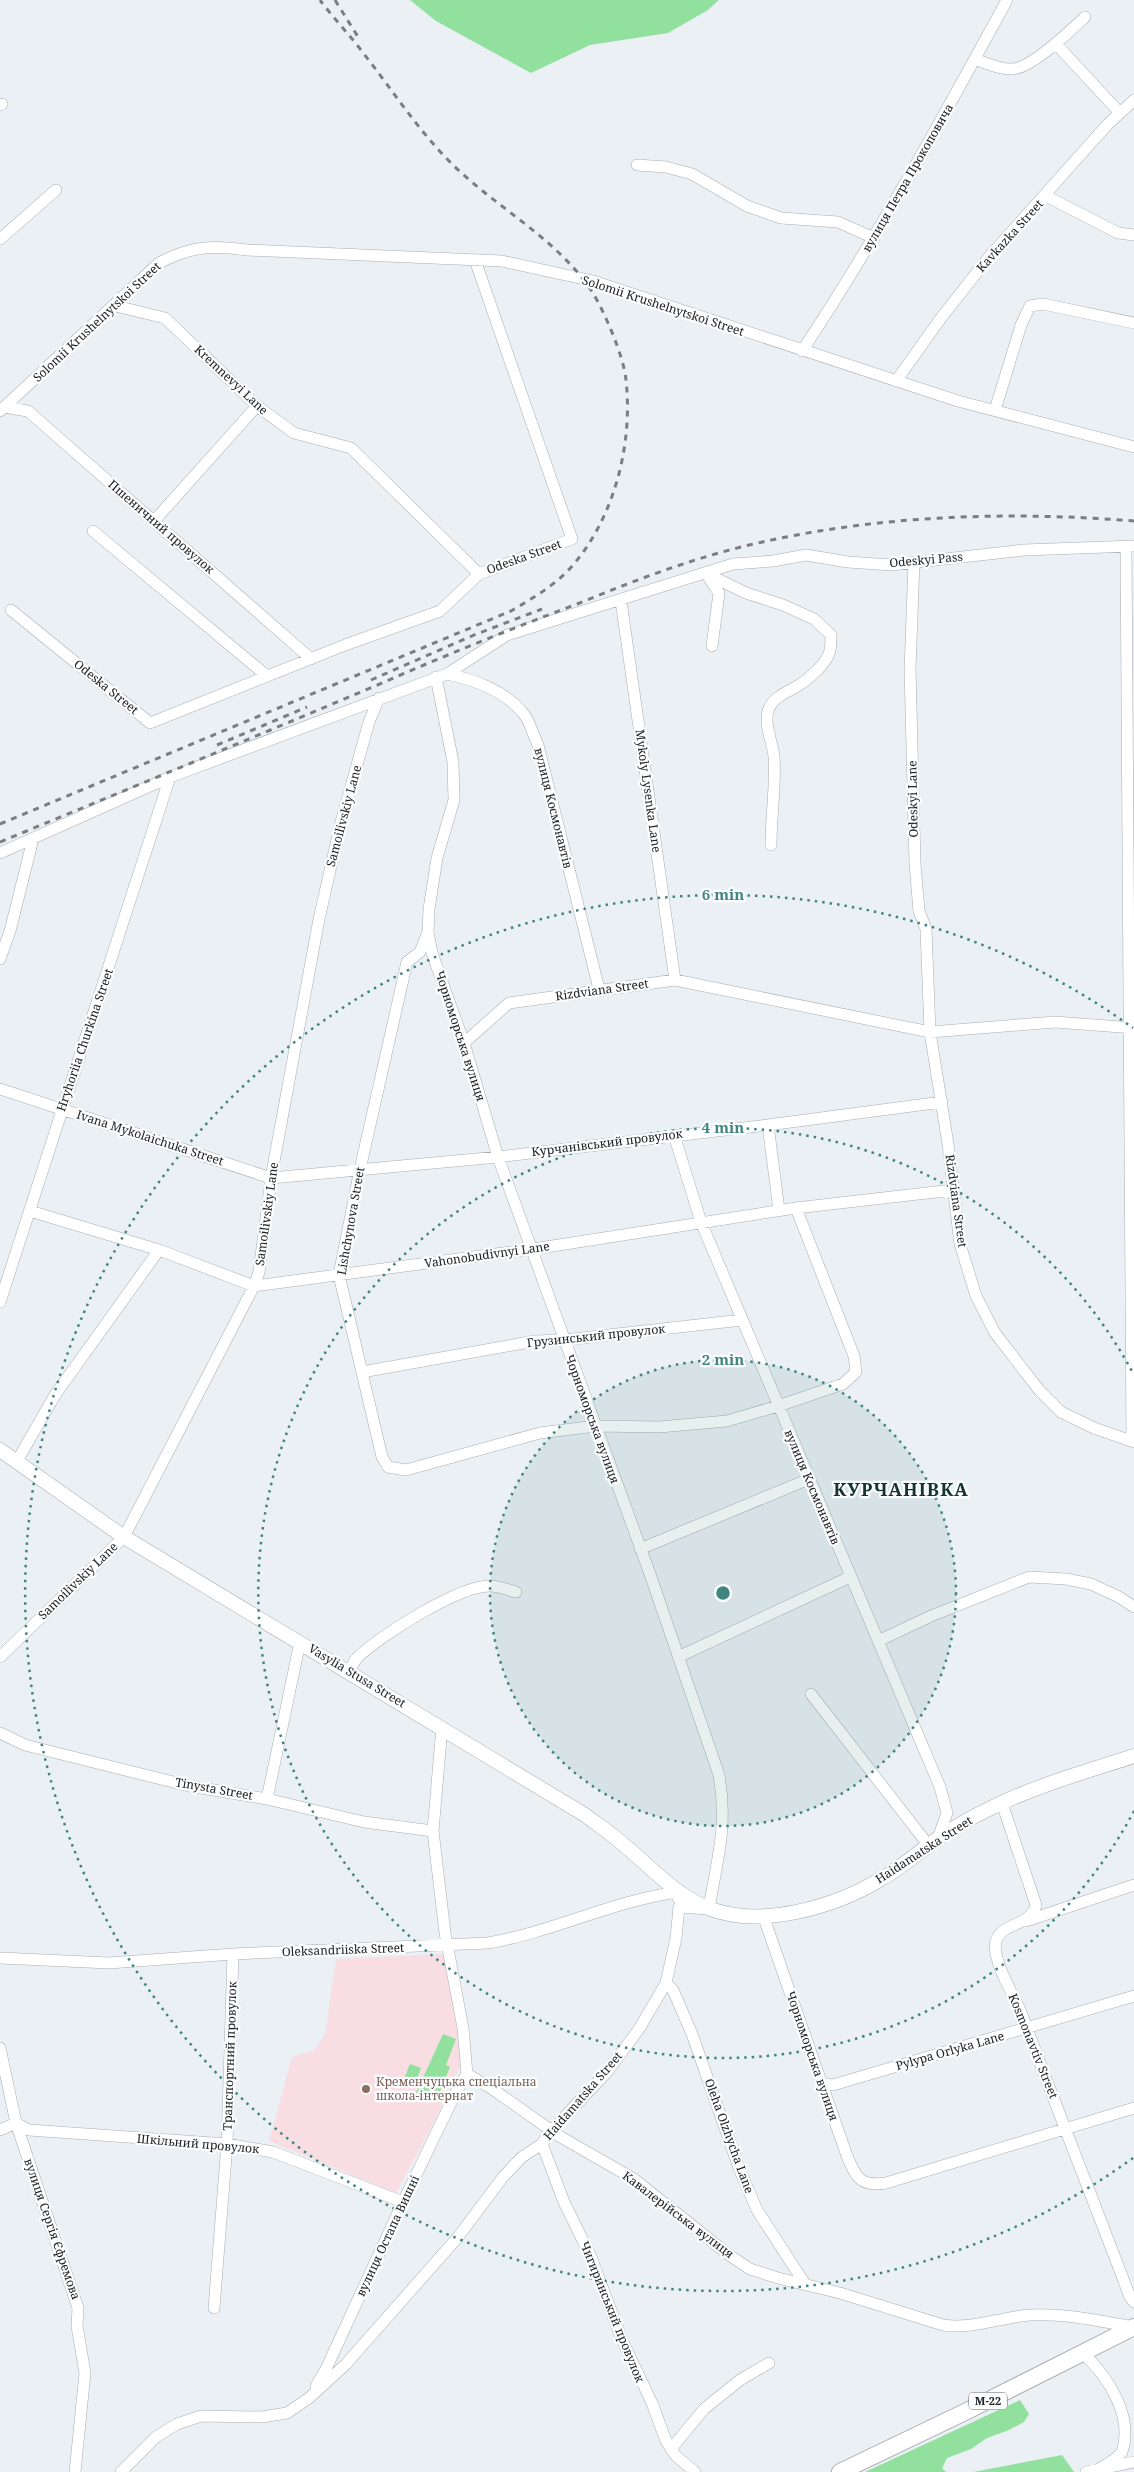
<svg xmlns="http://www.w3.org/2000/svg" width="1134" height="2472" viewBox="0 0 1134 2472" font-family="'Noto Serif',serif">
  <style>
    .education { fill: #f8dee3 }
    .green { fill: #91e09d }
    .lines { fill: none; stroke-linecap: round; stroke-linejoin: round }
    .minor-casing { stroke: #a9adb2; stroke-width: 12 }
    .major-casing { stroke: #a9adb2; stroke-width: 15 }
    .highway-casing { stroke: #a9adb2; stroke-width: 18 }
    .minor { stroke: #fff; stroke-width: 11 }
    .major { stroke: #fff; stroke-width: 14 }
    .highway { stroke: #fff; stroke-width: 16 }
    .rail { stroke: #7b7e81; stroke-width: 3; stroke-dasharray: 6 6; stroke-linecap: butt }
    .ring { fill: none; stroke: #40867e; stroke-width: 2.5; stroke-dasharray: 2.5 5 }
    .education-dot { fill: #8d6e63; stroke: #fbfdff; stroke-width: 2 }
    .labels { text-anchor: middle; stroke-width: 4.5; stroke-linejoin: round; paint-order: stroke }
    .shield { fill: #fbfdff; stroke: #626365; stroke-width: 1 }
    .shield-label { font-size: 11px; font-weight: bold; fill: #202123 }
    .street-label { font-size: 12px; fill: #202123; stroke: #fbfdff }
    .education-label { font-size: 12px; fill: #785e54; stroke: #fbfdff; text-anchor: start }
    .district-label { font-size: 18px; font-weight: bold; letter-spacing: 1px; fill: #143531; stroke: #fbfdff }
    .centre { fill: #40867e; stroke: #fbfdff; stroke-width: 2.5 }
    .ring-label { font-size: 15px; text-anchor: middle; font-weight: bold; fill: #40867e; stroke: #fbfdff; stroke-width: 4.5; stroke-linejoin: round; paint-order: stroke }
  </style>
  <rect width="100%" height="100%" fill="#ebf0f5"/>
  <path class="education" d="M445,1954L462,2062L437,2116L396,2193L269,2141L292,2057L315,2050L325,2034L336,1959Z"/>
  <path class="green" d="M410,0H719L708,10L668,33L590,45L531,73L436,21Z
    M443,2034L456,2039L446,2065L450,2067L436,2101L416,2093Z
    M410,2064L421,2068L415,2084L404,2079Z
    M1020,2400L1029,2414L1024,2422L1009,2430L987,2438L971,2449L947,2458L942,2468L946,2472H865Z
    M1062,2455L1074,2472H973Z"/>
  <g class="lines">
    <g class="minor-casing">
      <path id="minor" d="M1056,44L1120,113
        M975,59C986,63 1001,70 1013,69C1033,67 1070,31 1085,17
        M0,105L2,104
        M637,165L666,167L692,174L747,206L781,218L838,222L874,238
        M1046,196L1118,233L1134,235
        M0,239L56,190
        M116,306L165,318L257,406L294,433L351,448L479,574
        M802,351C877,238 942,119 1007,0
        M896,381L941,318L989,257L1108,124L1134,100
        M4,407L28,411L311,659
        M995,410L1021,325L1030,306L1043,304L1134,323
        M0,411L159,263C191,246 212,245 247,250L502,261L593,281L958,401L1134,447
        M154,521L257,406
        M93,531L267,676
        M1126,547L1132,1441
        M914,563L910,669L915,864L919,911L926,929L930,1032L948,1144L960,1244L976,1296L995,1333L1039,1390L1061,1412L1094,1428L1134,1442
        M707,574L746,593L783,605L814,619L831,635C831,641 831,649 829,654C823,667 808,680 796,687C787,692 774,697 769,708C763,723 772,740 774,756C776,786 771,815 771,845
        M709,578L719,593L712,646
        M621,601L675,980
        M11,610L150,723L345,645L440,611L479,574L572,539L475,260
        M447,674C475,680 504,690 523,713C530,721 533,735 538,745L599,989
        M436,677L453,762L454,800L437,858L429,909L428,932L420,952L407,962L360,1169L339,1275L382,1457L388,1467L406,1470L540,1433L596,1426L659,1427L727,1421L778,1406L843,1384L856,1372L854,1356L796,1208
        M0,853L170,777L447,674L507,635L733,564L773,561L806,555L848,562L891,565L1024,550L1134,546
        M0,959L10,931L33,839
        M464,1043L509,1003L675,980L930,1032L1055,1022L1134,1028
        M0,1089L271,1178L498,1157L768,1125L942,1102
        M768,1125L779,1210
        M674,1135L701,1222L940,1787L947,1813L938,1838
        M30,1211L159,1250L254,1286L533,1249L796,1208L953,1190
        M0,1302C58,1127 114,952 170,777
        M362,1372L535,1341L564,1340L742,1320
        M17,1461L55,1395L159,1250
        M640,1549L809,1479
        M878,1641L931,1616L1029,1577L1066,1579L1091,1584L1119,1597L1134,1607
        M0,1657L124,1537L254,1286L259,1272L271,1178L319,919L341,822L369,722L379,698
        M678,1657L850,1577
        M349,1671C352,1667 354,1661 357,1658C379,1636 460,1585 490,1586C499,1586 508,1590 516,1592
        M811,1694L929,1846
        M442,1727L433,1831L445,1933L463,2028L467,2074L491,2088L559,2136L634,2179L729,2255L750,2269L778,2278L840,2293L943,2325C971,2330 1001,2317 1030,2315C1065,2313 1100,2321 1134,2327
        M0,1733L25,1745L189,1786L267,1799L364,1822L433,1831
        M267,1799L300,1642
        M1002,1803L1036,1905C1030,1927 1002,1922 996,1941C991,1959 1014,1996 1021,2012C1056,2107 1094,2202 1130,2297L1134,2302
        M764,1918L847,2156C856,2178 861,2187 886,2183L1134,2108
        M1026,1921L1134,1885
        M0,1958L109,1963L233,1954L488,1943C553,1932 612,1901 678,1892V1898
        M666,1983L673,1990L692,2034L739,2168L757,2210L805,2284
        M0,2048L16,2123L78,2308L77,2326L85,2373L75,2472
        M823,2084L833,2085L1134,1996
        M0,2130L16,2123L29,2130L227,2144L273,2152L403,2202
        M542,2144L564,2202L591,2257L622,2340L652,2403L666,2441L676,2456L695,2472
        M214,2308L227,2144L233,1954
        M1083,2353C1108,2377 1134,2416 1122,2452C1116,2460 1105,2465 1097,2470
        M316,2386L326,2369L403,2202L457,2090L467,2074
        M671,2449L704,2409L740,2380L769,2363
        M121,2472L156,2437L177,2424L201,2416L262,2417L287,2413L309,2398L346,2364L458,2237L503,2177L522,2157L542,2144L551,2131L607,2072L639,2029L666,1983L676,1938L679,1907L709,1909C717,1859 728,1827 719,1775L650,1574L498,1157L464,1043L432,953L428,932
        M1086,2472L1134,2462"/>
    </g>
    <g class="major-casing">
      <path id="major" d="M0,1450L124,1537L585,1815C598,1825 612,1834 624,1845C651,1867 675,1895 708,1908C760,1929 835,1907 881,1879C902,1867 920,1851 940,1837C955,1827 972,1817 989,1809C1034,1786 1085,1772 1134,1756"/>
    </g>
    <g class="highway-casing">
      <path id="highway" d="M840,2472L965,2412L1134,2327"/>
    </g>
    <use href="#minor" class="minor"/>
    <use href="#major" class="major"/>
    <use href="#highway" class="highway"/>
    <path class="rail" d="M335,0L360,40
      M371,680L474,635L542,609
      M217,745L307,707
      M0,824L511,611C533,598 556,585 573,565C615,516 633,443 626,380C624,357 604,310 591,290C555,237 495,207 451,163C418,130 393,91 364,54C350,35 334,19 320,0
      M0,842C128,789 255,737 382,683C446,655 511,629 577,604C636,580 695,557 758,543C881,515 1009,511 1134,521"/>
  </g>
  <circle cx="723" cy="1593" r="233" fill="#40867e" fill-opacity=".12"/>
  <g class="ring">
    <circle cx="723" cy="1593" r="233"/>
    <path d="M1134 1811A465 465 0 1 1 1134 1375"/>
    <path d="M1133 2158A698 698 0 1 1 1133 1028"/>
  </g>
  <circle class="education-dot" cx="366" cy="2089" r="5"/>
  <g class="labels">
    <rect class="shield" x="969" y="2392.5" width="38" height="17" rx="4"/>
    <g class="shield-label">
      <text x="988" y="2405">М-22</text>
    </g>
    <g class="street-label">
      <text transform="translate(908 178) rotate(-60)" y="4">вулиця Петра Прокоповича</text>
      <text transform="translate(1010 236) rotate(-48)" y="4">Kavkazka Street</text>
      <text transform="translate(663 306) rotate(18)" y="4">Solomii Krushelnytskoi Street</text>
      <text transform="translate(97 322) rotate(-43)" y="4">Solomii Krushelnytskoi Street</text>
      <text transform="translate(231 380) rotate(43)" y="4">Kremnevyi Lane</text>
      <text transform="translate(161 527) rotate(41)" y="4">Пшеничний провулок</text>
      <text transform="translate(524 557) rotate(-20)" y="4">Odeska Street</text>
      <text transform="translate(926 560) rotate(-5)" y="4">Odeskyi Pass</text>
      <text transform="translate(106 687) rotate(39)" y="4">Odeska Street</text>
      <text transform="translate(648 791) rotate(82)" y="4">Mykoly Lysenka Lane</text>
      <text transform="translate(913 799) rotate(-91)" y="4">Odeskyi Lane</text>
      <text transform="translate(553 808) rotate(76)" y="4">вулиця Космонавтів</text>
      <text transform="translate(344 816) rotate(-75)" y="4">Samoilivskiy Lane</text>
      <text transform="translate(602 990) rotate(-8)" y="4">Rizdviana Street</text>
      <text transform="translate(460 1036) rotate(72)" y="4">Чорноморська вулиця</text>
      <text transform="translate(85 1040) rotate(-71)" y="4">Hryhoriia Churkina Street</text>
      <text transform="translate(150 1138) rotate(18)" y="4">Ivana Mykolaichuka Street</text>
      <text transform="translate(607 1143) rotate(-7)" y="4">Курчанівський провулок</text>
      <text transform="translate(956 1201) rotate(82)" y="4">Rizdviana Street</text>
      <text transform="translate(267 1214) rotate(-82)" y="4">Samoilivskiy Lane</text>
      <text transform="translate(351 1221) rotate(-80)" y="4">Lishchynova Street</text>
      <text transform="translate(487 1255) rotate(-8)" y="4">Vahonobudivnyi Lane</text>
      <text transform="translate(596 1336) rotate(-6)" y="4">Грузинський провулок</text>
      <text transform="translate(592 1419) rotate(70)" y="4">Чорноморська вулиця</text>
      <text transform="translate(812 1487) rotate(67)" y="4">вулиця Космонавтів</text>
      <text transform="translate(78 1581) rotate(-44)" y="4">Samoilivskiy Lane</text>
      <text transform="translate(357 1676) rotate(31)" y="4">Vasylia Stusa Street</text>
      <text transform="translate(214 1789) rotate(10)" y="4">Tinysta Street</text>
      <text transform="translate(924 1850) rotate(-33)" y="4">Haidamatska Street</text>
      <text transform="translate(343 1950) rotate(-2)" y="4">Oleksandriiska Street</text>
      <text transform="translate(1033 2046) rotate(68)" y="4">Kosmonavtiv Street</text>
      <text transform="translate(950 2051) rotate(-16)" y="4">Pylypa Orlyka Lane</text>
      <text transform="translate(230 2056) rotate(-88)" y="4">Транспортний провулок</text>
      <text transform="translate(812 2056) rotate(71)" y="4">Чорноморська вулиця</text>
      <text transform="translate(583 2096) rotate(-49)" y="4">Haidamatska Street</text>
      <text transform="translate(729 2136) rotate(70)" y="4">Oleha Olzhycha Lane</text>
      <text transform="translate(198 2144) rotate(5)" y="4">Шкільний провулок</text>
      <text transform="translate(678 2215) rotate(37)" y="4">Кавалерійська вулиця</text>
      <text transform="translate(52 2229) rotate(71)" y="4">вулиця Сергія Єфремова</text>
      <text transform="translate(388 2236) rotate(-65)" y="4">вулиця Остапа Вишні</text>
      <text transform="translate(612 2312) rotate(68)" y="4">Чигиринський провулок</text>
    </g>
    <g class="education-label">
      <text x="376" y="2086">Кременчуцька спеціальна<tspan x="376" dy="14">школа-інтернат</tspan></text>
    </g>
    <g class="district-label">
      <text x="901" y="1496">КУРЧАНІВКА</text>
    </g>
  </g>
  <circle cx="723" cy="1593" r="8" class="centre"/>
  <g class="ring-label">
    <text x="723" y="900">6 min</text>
    <text x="723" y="1133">4 min</text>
    <text x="723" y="1365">2 min</text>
  </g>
</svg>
